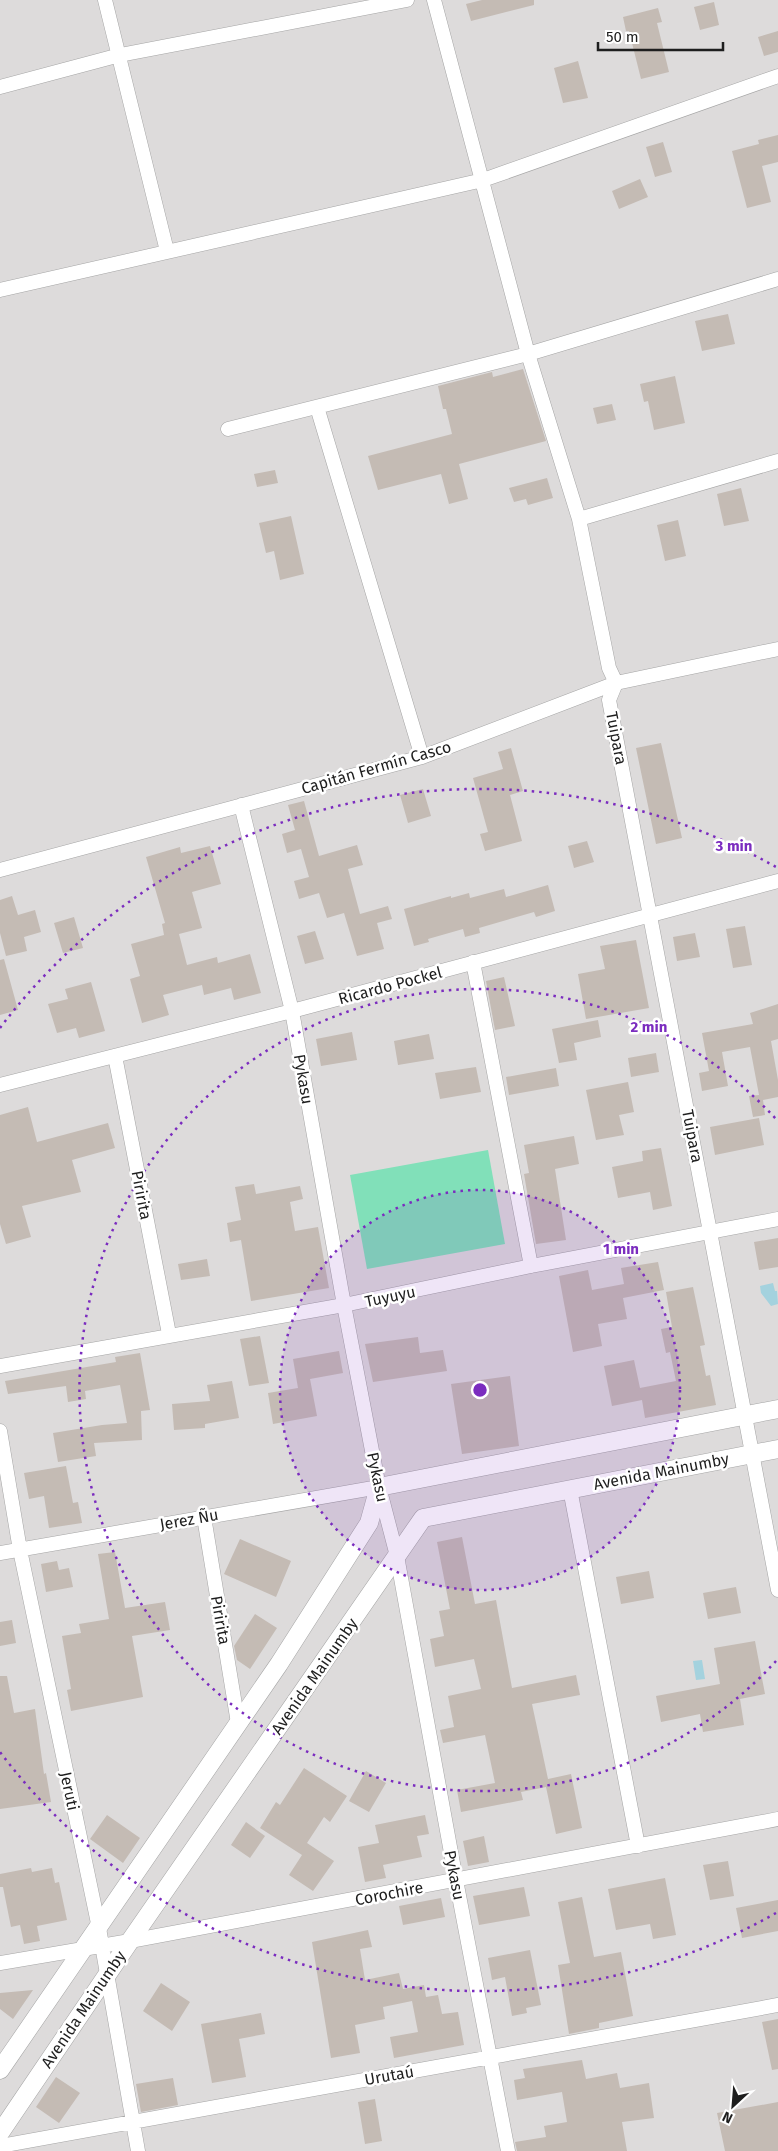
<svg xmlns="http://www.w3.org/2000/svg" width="778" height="2151" viewBox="0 0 778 2151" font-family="'Fira Sans',sans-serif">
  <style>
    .residential { fill: #dddbdb }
    .pitch { fill: #81e0b9 }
    .water { fill: #a4d2de }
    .building { fill: #c4bbb4 }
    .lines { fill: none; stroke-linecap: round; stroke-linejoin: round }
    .minor-casing { stroke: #a5a5a5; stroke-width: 15 }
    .tertiary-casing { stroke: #a5a5a5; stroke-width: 19 }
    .minor { stroke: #fff; stroke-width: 14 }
    .tertiary { stroke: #fff; stroke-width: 18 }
    .ring { fill: none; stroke: #7b2cbf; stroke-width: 2.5; stroke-dasharray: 2.5 5 }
    .labels { text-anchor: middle; stroke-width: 5; stroke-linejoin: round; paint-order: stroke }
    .street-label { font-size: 16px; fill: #1e1e1e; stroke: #fff }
    .centre { fill: #7b2cbf; stroke: #fff; stroke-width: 2.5 }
    .ring-label { font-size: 15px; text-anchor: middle; font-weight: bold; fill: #7b2cbf; stroke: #fff; stroke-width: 5; stroke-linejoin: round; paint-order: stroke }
  </style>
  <rect width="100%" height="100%" fill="#f0ece4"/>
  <path class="residential" d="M0,0H778V2151H0Z"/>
  <path class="pitch" d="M488,1150L505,1244L367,1269L350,1175Z"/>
  <path class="water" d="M773,1283L775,1291H777L778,1304L771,1306L761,1293L760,1286Z
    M702,1660L705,1679L696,1680L693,1661Z"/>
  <path class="building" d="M482,0H534V5L471,21L466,4Z
    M714,2L719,25L700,30L694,7Z
    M658,8L662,22L657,23L669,72L641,79L629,31H626L623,17Z
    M778,31V52L764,56L758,37Z
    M578,61L588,98L563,103L554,68Z
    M778,135V162L762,166L771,202L747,208L732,151L759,144L758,140Z
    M663,142L672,172L655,177L646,147Z
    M640,179L648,197L619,209L612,191Z
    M728,314L735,344L702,351L695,321Z
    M523,369L546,441L459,464L468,499L449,504L441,474L378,490L368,456L452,434L446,409H443L438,386L492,372L493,377Z
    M675,376L685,423L654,430L648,401L644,402L640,384Z
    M612,404L616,420L597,424L593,408Z
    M275,470L278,483L257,487L254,474Z
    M547,478L553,498L528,505L526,499L514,502L509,488Z
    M741,488L749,521L724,526L717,494Z
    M291,516L304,574L280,580L274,551L266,553L259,523Z
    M678,520L686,556L665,561L657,525Z
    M661,743L682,838L656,844L636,748Z
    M511,748L523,791L510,795L522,841L485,851L480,834L488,832L473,778L503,769L498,752Z
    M423,789L431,816L408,823L400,795Z
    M304,801L319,856L357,845L363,865L348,869L360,914L388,906L392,919L377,923L384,949L357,956L344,913L327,918L319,893L299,899L294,881L309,877L301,849L287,853L282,834L295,830L288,805Z
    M587,841L594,862L574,868L568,846Z
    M210,846L221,884L192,892L202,928L179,934L187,965L217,957L218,963L250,954L261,993L234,1000L231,988L204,995L202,985L163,995L169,1015L142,1023L130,979L140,976L131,944L164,935L162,924L165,923L146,857L180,847L181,853Z
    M548,885L555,911L536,917L534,912L479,928L480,933L465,937L463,929L428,939L429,942L414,946L404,909L451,896V898L469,893L470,898L504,889L506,897Z
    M12,896L18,915L35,910L41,932L24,937L27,951L6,956L0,933V900Z
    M74,917L83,948L63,953L54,923Z
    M745,926L752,965L733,968L726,929Z
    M315,931L324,959L305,964L297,936Z
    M695,933L700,957L677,961L673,937Z
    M636,940L649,1008L586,1019L578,974L605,969L600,946Z
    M4,959L18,1010L0,1015V960Z
    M504,977L515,1026L495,1030L486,981Z
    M91,982L105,1031L79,1038L76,1028L57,1033L48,1004L68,999L65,989Z
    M778,1004V1039L771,1041L778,1080V1097L763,1100L765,1115L753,1117L749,1096L759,1095L750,1047L722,1052L728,1086L702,1091L699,1073L709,1071L702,1033L753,1024L750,1013Z
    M598,1020L601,1037L574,1043L577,1060L559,1063L552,1029Z
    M352,1032L357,1060L321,1066L316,1039Z
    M429,1034L434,1059L398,1065L394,1041Z
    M656,1053L659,1072L631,1077L628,1058Z
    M476,1067L481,1092L440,1099L435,1073Z
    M556,1068L559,1086L509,1095L506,1077Z
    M628,1082L634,1112L619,1115L624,1135L596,1140L586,1090Z
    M28,1107L37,1142L108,1123L115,1148L72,1160L81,1192L22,1206L31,1237L6,1244L0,1224V1115Z
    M759,1118L764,1145L715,1155L710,1127Z
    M574,1136L579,1164L555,1169L566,1240L536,1244L524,1174L529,1173L524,1145Z
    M661,1148L672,1206L653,1210L650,1192L618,1198L612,1167L643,1161L642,1151Z
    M254,1184L256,1194L300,1186L303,1199L290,1202L295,1231L318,1227L329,1288L251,1301L241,1240L230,1242L227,1223L241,1220L235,1187Z
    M778,1238V1267L759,1270L754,1242Z
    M207,1259L210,1276L181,1280L178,1264Z
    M658,1262L664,1290L623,1298L627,1319L598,1324L602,1346L573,1352L559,1276L588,1270L592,1290L624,1284L621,1268Z
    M693,1287L705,1345L700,1346L706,1376L710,1375L716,1405L645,1418L642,1400L612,1406L604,1366L634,1360L640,1388L676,1381L670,1352L666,1353L661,1329L672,1327L666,1292Z
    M260,1336L269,1383L249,1386L240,1339Z
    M418,1337L420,1353L443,1350L447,1371L373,1382L365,1344Z
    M339,1351L343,1373L310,1379L317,1416L273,1424L268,1393L298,1388L293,1359Z
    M140,1353L150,1410L141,1411L142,1440L94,1443L96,1456L58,1462L53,1433L102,1425L127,1423L120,1385L85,1391L86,1399L68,1402L66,1386L8,1394L5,1381L116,1362L115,1357Z
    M510,1376L519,1446L462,1454L451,1384Z
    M232,1381L239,1418L205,1424V1428L174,1430L172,1404L210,1401L207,1385Z
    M66,1466L73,1503L78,1502L82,1523L49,1528L44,1496L29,1499L24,1473Z
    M462,1537L475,1604L496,1600L512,1688L576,1675L580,1695L532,1704L548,1779L571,1774L582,1828L556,1834L546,1787L521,1792L523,1800L461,1812L457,1790L495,1783L485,1735L443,1743L440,1730L454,1727L448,1696L481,1689L474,1659L435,1667L430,1639L444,1636L439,1611L450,1609L437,1542Z
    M240,1539L291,1561L276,1597L224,1574Z
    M115,1552L125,1608L165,1602L170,1630L132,1636L143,1697L71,1711L67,1690L71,1689L62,1636L81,1633L79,1624L109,1619L98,1554Z
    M57,1561L59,1570L69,1568L73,1587L46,1592L41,1564Z
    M649,1571L654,1598L621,1604L616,1577Z
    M736,1587L741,1613L708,1619L703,1593Z
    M255,1614L277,1628L250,1669L237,1660L234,1646Z
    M12,1620L16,1643L0,1646V1622Z
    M755,1641L765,1694L740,1699L744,1725L703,1732L700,1714L661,1722L656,1696L720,1684L714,1648Z
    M0,1676H7L14,1713L35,1709L44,1774L46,1773L51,1802L0,1809Z
    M304,1768L347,1796L330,1822L324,1817L307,1843L334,1861L313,1891L289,1875L302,1855L260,1828L276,1802L280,1805Z
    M366,1771L386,1783L369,1812L349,1801Z
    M107,1815L140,1838L123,1863L90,1839Z
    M425,1815L429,1834L417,1836L422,1857L383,1865L386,1878L365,1882L358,1847L379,1843L375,1825Z
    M246,1822L265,1836L250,1858L231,1845Z
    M484,1836L489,1862L468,1866L463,1841Z
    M728,1861L734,1896L710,1900L703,1865Z
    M31,1868L32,1872L52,1868L55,1883L59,1882L67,1920L37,1926L40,1941L24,1944L20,1925L11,1927L3,1887H0V1874Z
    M665,1878L676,1935L653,1939L650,1924L616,1930L608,1889Z
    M524,1887L530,1916L479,1925L473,1896Z
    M582,1897L594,1957L621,1952L633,2016L599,2023V2028L569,2034L558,1965L570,1963L558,1902Z
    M441,1898L445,1917L403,1925L399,1906Z
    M778,1900V1931L742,1938L736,1908Z
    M368,1930L372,1947L360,1949L365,1980L399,1973L403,1989L424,1985L426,1997L438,1995L442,2014L458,2012L464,2045L394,2058L390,2037L418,2032L412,2001L383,2007L385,2019L355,2025L360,2053L331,2058L312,1942Z
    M530,1950L541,2005L526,2008L527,2013L512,2016L505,1977L492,1980L488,1958Z
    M161,1983L190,2002L172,2031L143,2011Z
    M33,1990L13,2019L0,2009V1993Z
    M261,2013L265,2034L239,2039L246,2077L212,2083L201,2024Z
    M778,2019V2069L772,2070L762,2022Z
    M582,2060L586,2079L617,2073L620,2088L649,2083L654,2118L622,2122L627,2151H517L515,2142L546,2137L544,2126L567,2122L562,2092L517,2100L514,2080L525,2078L523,2069Z
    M56,2077L80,2093L59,2123L36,2107Z
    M173,2078L178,2105L141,2112L136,2084Z
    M375,2099L382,2141L365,2144L358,2102Z
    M778,2102V2151H725L717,2113Z"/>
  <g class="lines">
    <g class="minor-casing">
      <path id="minor" d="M105,0L167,251
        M434,0L528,354L579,519L609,668L616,683L609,700L778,1590
        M0,87L120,55L407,0
        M0,290L483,180L778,76
        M317,407L422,757
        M228,429L528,354L778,279
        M579,519L778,461
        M241,805L292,1011L344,1305L379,1487L397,1556L456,1880L508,2151
        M0,870L422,757L616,683L778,649
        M473,962L531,1266
        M115,1056L169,1334
        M0,1085L292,1011L778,881
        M0,1366L344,1305L531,1266L778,1219
        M0,1431L20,1550L99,1928L138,2151
        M570,1489L638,1846
        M204,1517L238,1723
        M0,1553L379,1487
        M0,1963L130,1941L778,1819
        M0,2146L778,2005"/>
    </g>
    <g class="tertiary-casing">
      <path id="tertiary" d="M0,2070L279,1664L369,1523L379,1487L778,1409
        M0,2133L130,1941L423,1518L778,1449"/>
    </g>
    <use href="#minor" class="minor"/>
    <use href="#tertiary" class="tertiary"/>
  </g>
  <circle cx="480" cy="1390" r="200" fill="#7b2cbf" fill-opacity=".12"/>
  <g class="ring">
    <circle cx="480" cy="1390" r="200"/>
    <path d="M776 1661A401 401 0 1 1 776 1119"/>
    <path d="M776 1913A601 601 0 0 1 0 1752M0 1028A601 601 0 0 1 776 867"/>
  </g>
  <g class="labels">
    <g class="street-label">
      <text transform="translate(617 738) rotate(79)" y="6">Tuipara</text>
      <text transform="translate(376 767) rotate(-16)" y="6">Capitán Fermín Casco</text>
      <text transform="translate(390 985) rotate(-15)" y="6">Ricardo Pockel</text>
      <text transform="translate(304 1079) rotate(80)" y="6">Pykasu</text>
      <text transform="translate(693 1136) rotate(79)" y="6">Tuipara</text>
      <text transform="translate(142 1195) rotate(79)" y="6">Piririta</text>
      <text transform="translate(390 1296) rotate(-12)" y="6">Tuyuyu</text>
      <text transform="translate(661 1471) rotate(-11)" y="6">Avenida Mainumby</text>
      <text transform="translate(378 1477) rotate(78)" y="6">Pykasu</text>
      <text transform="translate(189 1519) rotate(-10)" y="6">Jerez Ñu</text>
      <text transform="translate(221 1620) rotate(80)" y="6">Piririta</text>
      <text transform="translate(314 1676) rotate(-55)" y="6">Avenida Mainumby</text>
      <text transform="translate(70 1791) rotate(78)" y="6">Jeruti</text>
      <text transform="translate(455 1875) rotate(79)" y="6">Pykasu</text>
      <text transform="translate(389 1893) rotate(-11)" y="6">Corochire</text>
      <text transform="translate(83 2009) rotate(-56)" y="6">Avenida Mainumby</text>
      <text transform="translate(389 2075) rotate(-10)" y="6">Urutaú</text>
    </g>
  </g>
  <circle cx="480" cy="1390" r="8" class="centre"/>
  <g class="ring-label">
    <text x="734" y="851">3 min</text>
    <text x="649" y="1032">2 min</text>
    <text x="621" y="1254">1 min</text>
  </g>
  <g transform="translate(733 2106) rotate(206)" stroke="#ffffff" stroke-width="4" paint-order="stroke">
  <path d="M0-4L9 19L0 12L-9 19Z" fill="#1e1e1e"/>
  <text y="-8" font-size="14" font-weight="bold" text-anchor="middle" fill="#1e1e1e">N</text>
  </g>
  <path d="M598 42v8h125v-8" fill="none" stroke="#1e1e1e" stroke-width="2.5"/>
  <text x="606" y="42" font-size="15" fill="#1e1e1e" stroke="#ffffff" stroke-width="4" paint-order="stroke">50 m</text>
</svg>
